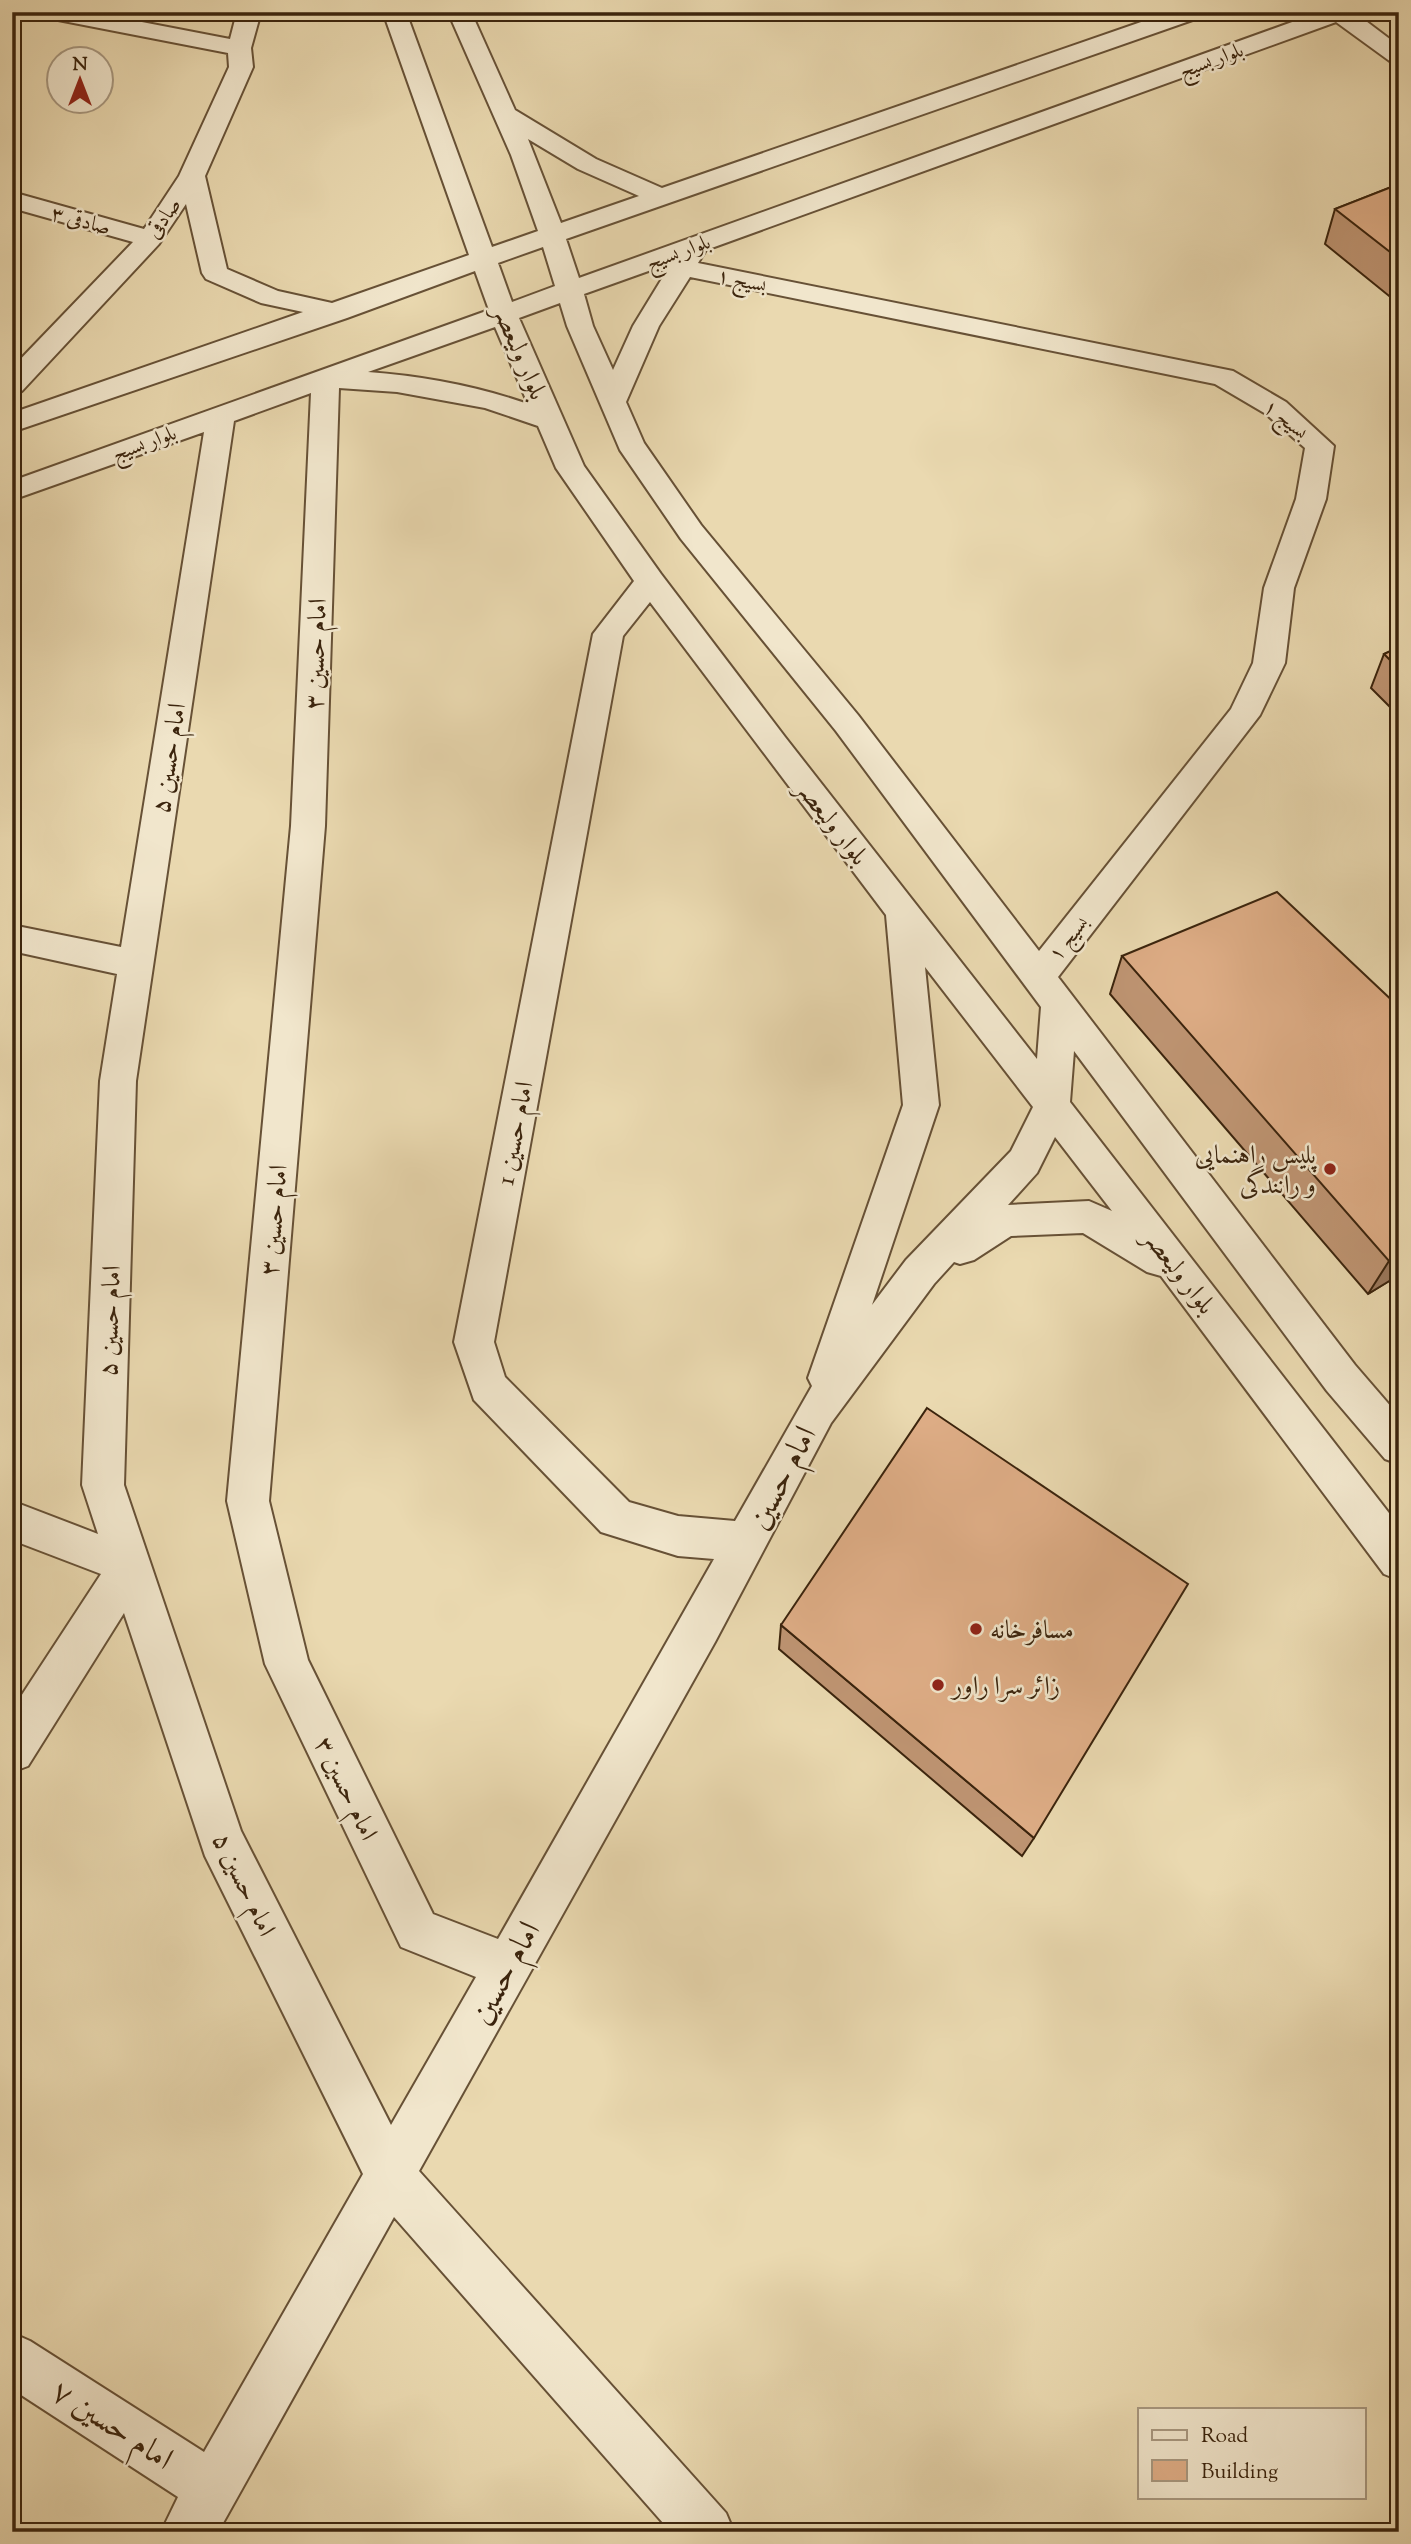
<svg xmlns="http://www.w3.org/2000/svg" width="1411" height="2544" viewBox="0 0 1411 2544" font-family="'Sorts Mill Goudy',Amiri,serif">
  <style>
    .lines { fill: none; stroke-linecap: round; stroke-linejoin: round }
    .minor-casing { stroke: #675136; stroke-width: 4 }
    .minor { fill: #f1e6cc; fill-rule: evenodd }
    .wall { fill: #bf9573; stroke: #3b240d; stroke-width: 2 }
    .shaded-wall { fill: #9b795e; stroke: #3b240d; stroke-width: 2 }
    .building { fill: #dead86; stroke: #3b240d; stroke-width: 2 }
    .poi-dot { fill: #8f2418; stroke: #f1e6cc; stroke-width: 2.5 }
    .labels { text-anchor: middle; stroke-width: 5; stroke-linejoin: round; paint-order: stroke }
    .far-street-label { font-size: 21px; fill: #3b240d; stroke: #f1e6cc }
    .street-label { font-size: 26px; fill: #3b240d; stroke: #f1e6cc }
    .poi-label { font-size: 26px; fill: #3b240d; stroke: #f1e6cc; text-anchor: start }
    .near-street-label { font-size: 32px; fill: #3b240d; stroke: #f1e6cc }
  </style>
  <rect width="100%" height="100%" fill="#ead9b0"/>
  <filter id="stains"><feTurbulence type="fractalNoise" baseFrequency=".00286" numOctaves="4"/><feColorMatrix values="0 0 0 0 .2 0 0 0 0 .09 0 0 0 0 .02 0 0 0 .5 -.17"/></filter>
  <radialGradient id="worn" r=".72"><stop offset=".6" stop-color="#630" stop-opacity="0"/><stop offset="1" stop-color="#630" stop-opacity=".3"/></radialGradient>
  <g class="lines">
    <g class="minor-casing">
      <path id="minor" d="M42,12H90L230,39L237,12H261L251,48L253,67L205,176L227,269L278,291L332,303L469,255L383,12H406L492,247L538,231L511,155L448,12H471L515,110L596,159L662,188L1170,12H1204L1201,17L566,239L579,278L1320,12H1354L1399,46V64L1391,62L1336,22L706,250L698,263L1233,371L1286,402L1334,446L1326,499L1294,588L1285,663L1260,715L1058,977L1355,1365L1399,1416V1464L1385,1459L1327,1391L1074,1051L1070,1102L1399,1526V1580L1384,1574L1161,1276L1147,1272L1083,1233L1011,1236L974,1260L960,1264L954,1262L934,1284L831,1423L715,1642L419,2171L726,2513L734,2532H671L394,2217L218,2532H161L178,2497L12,2389V2333L30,2341L204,2452L363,2174L205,1856L124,1613L28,1766L12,1772V1710L101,1574L12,1540V1501L98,1534L82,1485L100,1081L117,974L12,951V925L121,947L204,432L12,500V481L489,310L475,271L347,318L12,432V413L303,312L261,303L206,279L202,273L186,204L159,244L22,391L12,394V368L133,242L12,208V192L144,229L179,176L229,67L228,53L53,19L45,17ZM528,139L578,169L639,196L561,223ZM543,247L555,286L512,302L498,263ZM654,269L666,272L633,326L613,370L593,326L584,294ZM690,277L1215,384L1266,414L1305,448L1296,499L1264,588L1253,663L1231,709L1039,951L858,715L701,525L644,443L626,402L659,326ZM560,303L567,326L620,450L681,539L836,731L1041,1007L1037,1059L785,737L661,574L584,466L519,318ZM495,327L528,404C477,386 422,376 368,372ZM339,388L397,392L485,408L538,426L556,468L634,581L593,634L454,1342L474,1400L601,1532L678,1556L714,1559L498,1939L433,1914L308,1660L269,1501L325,826ZM311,393L291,826L227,1501L265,1664L401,1947L476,1977L391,2125L241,1831L124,1485L136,1081L234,421ZM650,602L886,915L903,1105L808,1378L812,1386L735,1521L678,1516L629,1502L505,1377L494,1342L623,636ZM925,967L1033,1107L1011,1151L906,1260L872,1305L939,1105ZM1055,1137L1112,1211L1089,1201L1008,1205L1037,1173Z"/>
    </g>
    <use href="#minor" class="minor"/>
  </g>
  <path class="wall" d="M1399,184V304L1325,244L1335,209Z
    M1399,647V716L1371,688L1384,654Z
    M1122,956L1399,1007V1275L1368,1294L1110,994Z
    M781,1625L1034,1838L1022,1856L779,1649Z"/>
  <path class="shaded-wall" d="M1399,1255V1275L1368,1294L1389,1261Z"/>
  <path class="building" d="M1399,184V259L1335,209Z
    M1399,647V669L1384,654Z
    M1277,892L1399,1007V1255L1389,1261L1122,956Z
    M927,1408L1188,1584L1034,1838L781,1625Z"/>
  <g class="poi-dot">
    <circle cx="1330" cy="1169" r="7"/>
    <circle cx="976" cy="1629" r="7"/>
    <circle cx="938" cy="1685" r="7"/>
  </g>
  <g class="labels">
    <g class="far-street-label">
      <text transform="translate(1211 60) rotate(-20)" y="7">بلوار بسیج</text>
      <text transform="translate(163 218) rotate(-55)" y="7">صادقی</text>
      <text transform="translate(81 220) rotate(15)" y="7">صادقی ۳</text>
      <text transform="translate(678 252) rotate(-20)" y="7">بلوار بسیج</text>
      <text transform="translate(742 280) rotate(12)" y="7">بسیج ۱</text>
      <text transform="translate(1286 419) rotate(38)" y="7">بسیج ۱</text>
      <text transform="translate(144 443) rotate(-20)" y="7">بلوار بسیج</text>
      <text transform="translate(1068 938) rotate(-52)" y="7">بسیج ۱</text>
    </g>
    <g class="street-label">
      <text transform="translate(521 352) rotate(67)" y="9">بلوار ولیعصر</text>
      <text transform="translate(315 654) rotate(-88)" y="9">امام حسین ۳</text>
      <text transform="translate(168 758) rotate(-81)" y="9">امام حسین ۵</text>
      <text transform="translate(833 822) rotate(52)" y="9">بلوار ولیعصر</text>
      <text transform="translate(514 1133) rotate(-79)" y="9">امام حسین 1</text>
      <text transform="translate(273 1220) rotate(-85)" y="9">امام حسین ۳</text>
      <text transform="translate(1180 1271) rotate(52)" y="9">بلوار ولیعصر</text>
      <text transform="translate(109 1321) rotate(-88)" y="9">امام حسین ۵</text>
      <text transform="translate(347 1788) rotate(64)" y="9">امام حسین ۳</text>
      <text transform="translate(245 1884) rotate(64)" y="9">امام حسین ۵</text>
    </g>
    <g class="poi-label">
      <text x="1316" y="1163" text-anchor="end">پلیس راهنمایی<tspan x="1316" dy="30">و رانندگی</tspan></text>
      <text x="990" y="1638">مسافرخانه</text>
      <text x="952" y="1694">زائر سرا راور</text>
    </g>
    <g class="near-street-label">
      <text transform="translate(781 1477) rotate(-62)" y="11">امام حسین</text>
      <text transform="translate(504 1972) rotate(-61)" y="11">امام حسین</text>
      <text transform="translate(113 2424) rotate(33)" y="11">امام حسین ۷</text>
    </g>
  </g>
  <rect width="1411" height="2544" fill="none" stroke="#ead9b0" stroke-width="42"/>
  <rect x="14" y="14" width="1383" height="2516" fill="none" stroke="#3b240d" stroke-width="3.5"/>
  <rect x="21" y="21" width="1369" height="2502" fill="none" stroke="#3b240d" stroke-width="2"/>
  <rect x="1138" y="2408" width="228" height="91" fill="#f1e6cc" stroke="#a89880" stroke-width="2"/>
  <rect x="1152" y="2430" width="35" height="10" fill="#f1e6cc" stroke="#a89880" stroke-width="2"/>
  <text x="1201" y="2442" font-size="21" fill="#3b240d">Road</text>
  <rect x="1152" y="2460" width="35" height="21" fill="#dead86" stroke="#a89880" stroke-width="2"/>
  <text x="1201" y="2478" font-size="21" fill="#3b240d">Building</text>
  <g transform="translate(80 80)"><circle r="33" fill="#f1e6cc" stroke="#a89880" stroke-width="2"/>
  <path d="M0-5L12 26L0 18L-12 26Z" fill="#8f2418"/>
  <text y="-10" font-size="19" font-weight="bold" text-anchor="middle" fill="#3b240d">N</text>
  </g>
  <rect width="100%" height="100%" filter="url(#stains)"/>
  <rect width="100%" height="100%" fill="url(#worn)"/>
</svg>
